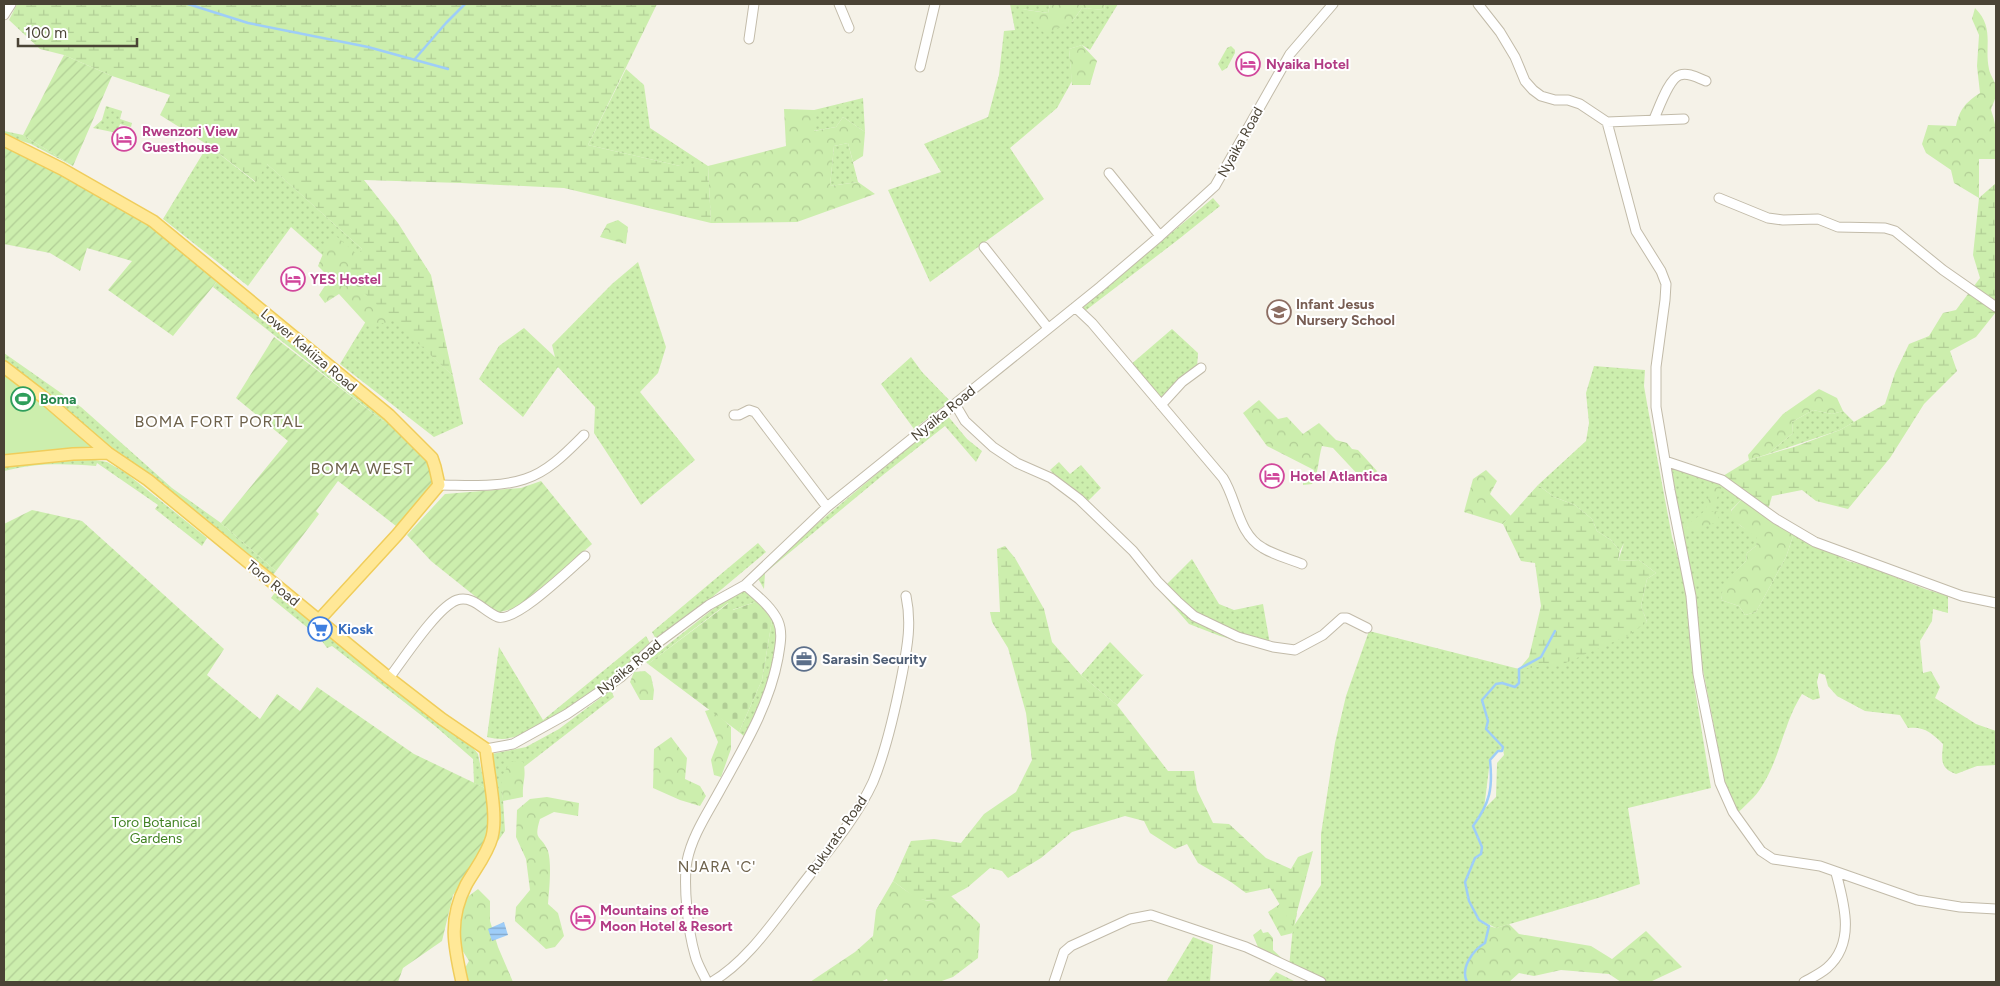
<svg xmlns="http://www.w3.org/2000/svg" width="2000" height="986" viewBox="0 0 2000 986" font-family="Figtree,sans-serif">
  <style>
    .grass { fill: url(#grass-dots); fill-rule: evenodd }
    .forest { fill: url(#forest-crowns) }
    .wetland { fill: url(#wetland-marsh) }
    .cemetery { fill: url(#cemetery-stones) }
    .garden { fill: url(#garden-furrows) }
    .pitch { fill: #cceead }
    .water { fill: url(#water-rules) }
    .lines { fill: none; stroke-linecap: round; stroke-linejoin: round }
    .stream { stroke: #9ecdf8; stroke-width: 2.5 }
    .minor-casing { stroke: #c2bba9; stroke-width: 11 }
    .major-casing { stroke: #f0cd5b; stroke-width: 14 }
    .minor { stroke: #fff; stroke-width: 9 }
    .major { stroke: #ffe897; stroke-width: 11 }
    .labels { text-anchor: middle; stroke-width: 4; stroke-linejoin: round; paint-order: stroke }
    .hotel-label { font-size: 14px; font-weight: bold; fill: #b23c85; stroke: #fff; text-anchor: start }
    .street-label { font-size: 14px; fill: #4a4335; stroke: #fff }
    .education-label { font-size: 14px; font-weight: bold; fill: #785e54; stroke: #fff; text-anchor: start }
    .leisure-label { font-size: 14px; font-weight: bold; fill: #27864d; stroke: #fff; text-anchor: start }
    .shop-label { font-size: 14px; font-weight: bold; fill: #366cbe; stroke: #fff; text-anchor: start }
    .service-label { font-size: 14px; font-weight: bold; fill: #4e5e75; stroke: #fff; text-anchor: start }
    .park-label { font-size: 14px; fill: #408222; stroke: #fff }
    .neighbourhood-label { font-size: 15px; letter-spacing: 1px; fill: #6e624b; stroke: #fff }
    .quarter-label { font-size: 16px; letter-spacing: 1px; fill: #6e624b; stroke: #fff }
  </style>
  <defs>
    <pattern id="grass-dots" width="8" height="8" patternUnits="userSpaceOnUse" patternTransform="scale(1.25)"><rect width="8" height="8" fill="#cceead"/><path d="M2 2h.1M6 6h.1" fill="none" stroke="#b1cd95" stroke-width="1.8" stroke-linecap="round"/></pattern>
    <pattern id="forest-crowns" width="20" height="18" patternUnits="userSpaceOnUse" patternTransform="scale(1.25)"><rect width="20" height="18" fill="#cceead"/><path d="M2 6a3 3 0 1 1 6 0M12 15a3 3 0 1 1 6 0" fill="none" stroke="#b1cd95"/></pattern>
    <pattern id="wetland-marsh" width="20" height="14" patternUnits="userSpaceOnUse" patternTransform="scale(1.25)"><rect width="20" height="14" fill="#cceead"/><path d="M1 5h8M5 5V1M11 12h8M15 12V8" fill="none" stroke="#b1cd95"/></pattern>
    <pattern id="cemetery-stones" width="16" height="16" patternUnits="userSpaceOnUse" patternTransform="scale(1.25)"><rect width="16" height="16" fill="#cceead"/><path d="M2 7V4a2 2 0 0 1 4 0v3zM10 15v-3a2 2 0 0 1 4 0v3z" fill="#b1cd95"/></pattern>
    <pattern id="garden-furrows" width="10" height="10" patternUnits="userSpaceOnUse" patternTransform="scale(1.25)"><rect width="10" height="10" fill="#cceead"/><path d="M-1 1l2-2M0 10L10 0M9 11l2-2" fill="none" stroke="#b1cd95"/></pattern>
    <pattern id="water-rules" width="6" height="5" patternUnits="userSpaceOnUse" patternTransform="scale(1.25)"><rect width="6" height="5" fill="#9ecdf8"/><path d="M0 2.5h6" fill="none" stroke="#83a8ca"/></pattern>
  </defs>
  <rect width="100%" height="100%" fill="#f5f2e8"/>
  <path class="grass" d="M1010,4H1050L1048,13L1021,9L1072,22L1082,8L1104,10L1105,4H1118L1090,50L1082,45L1069,49L1072,81L1057,108L1010,148L1044,199L930,282L888,190L941,172L924,144L988,117L999,75L1004,31L1015,30Z
    M1231,46L1235,50V53L1227,68L1222,71L1218,64L1227,48Z
    M626,69L644,85L650,128L708,166H680L588,145Z
    M863,98L865,132L843,117L836,127L813,131L814,110Z
    M106,106L122,111L120,119L132,123L131,127L120,124L117,133L93,128L102,120Z
    M4,131L23,135L73,166L31,144L4,135Z
    M848,143L858,182L830,186L834,146Z
    M208,145L255,182L266,163L362,249L359,256L345,275L291,227L248,286L163,219Z
    M1213,198L1220,206L1179,239L1085,311L1083,307Z
    M638,262L666,347L658,373L640,392L695,460L641,505L594,433L595,407L558,367L523,417L479,379L499,346L524,328L555,357L552,345L612,284Z
    M219,279L386,416L383,421L213,287Z
    M377,303L453,376L463,424L434,437L340,364Z
    M1172,329L1198,353L1197,368L1161,402L1129,366Z
    M4,353L81,407L172,488L221,523L276,571L271,578L4,363Z
    M911,357L922,372L950,401L914,429L881,384Z
    M1594,366L1645,370L1644,386L1648,409L1672,537L1681,568L1688,604L1694,683L1711,788L1628,808L1640,884L1598,898L1496,928L1484,922L1489,926L1485,943C1472,951 1469,963 1465,978L1467,982H1317L1289,967L1293,927L1321,885V834L1335,743L1346,696L1369,631L1519,669L1647,622L1641,606L1647,579L1656,573L1639,560L1618,561L1624,543L1620,551L1611,540L1597,531L1592,519L1575,505L1554,497L1538,485L1586,441L1589,423L1586,393ZM1503,747L1504,755L1497,763L1496,797L1484,809L1490,760Z
    M1813,410L1832,414L1843,411L1854,422L1840,430L1768,454L1793,433L1792,422Z
    M947,415L967,439L982,451L976,462L945,426L883,475L765,573L764,589L756,575Z
    M72,456L107,462L126,473L207,538L202,546L155,509L158,505L97,463L96,466C64,463 34,463 4,471V464Z
    M1059,462L1070,474L1081,465L1101,488L1087,502L1111,535L1050,470Z
    M1667,468C1696,473 1718,481 1743,498L1731,510C1735,526 1745,529 1759,534L1756,546L1747,553L1746,561L1725,582L1721,600L1739,606L1745,615L1756,612L1786,557L1794,533L1848,561L1870,567L1925,589L1948,596V613L1933,609L1932,621L1920,641L1923,673L1931,671L1940,687L1935,698L1976,724L1996,731V765L1977,766L1956,774C1939,768 1942,759 1943,744C1932,733 1924,726 1908,728L1900,715L1865,711L1837,696L1828,686L1825,675L1819,673L1817,682L1820,698L1813,700L1802,694C1784,722 1780,758 1762,786C1756,797 1744,806 1736,815L1723,785L1717,742L1702,665L1696,620Z
    M758,543L766,552L710,599L657,641L652,632Z
    M1192,559L1219,604L1234,610L1263,604L1271,650L1220,636L1189,624L1160,591Z
    M746,583L758,601L732,610L728,603L648,664L646,662Z
    M276,591L466,739L478,754L485,788L474,783L473,759L435,726L332,646L327,648L319,637L271,598Z
    M772,620L778,624L772,676L745,737L739,732L762,680Z
    M646,636L652,647C619,673 544,737 502,739C497,739 492,738 487,737L499,647L543,720Z
    M1110,642L1142,675L1144,674L1117,705L1081,675Z
    M611,690L614,697L502,784L505,831L498,841L492,754L526,747L559,729Z
    M1193,937L1213,945L1210,982H1166Z
    M1276,972L1296,982H1268Z"/>
  <path class="forest" d="M1050,4H1105L1104,10L1082,8L1072,22L1045,34L1020,9L1048,13Z
    M1975,8C1995,28 1984,46 1989,69C1990,75 1995,81 1996,87C1998,95 1993,103 1991,110C1997,126 1998,142 1995,159H1979V198L1954,183L1951,170L1926,153L1922,144L1928,125L1956,126C1960,109 1965,103 1980,93L1977,66L1979,35L1972,19Z
    M1082,45L1097,61L1090,85H1072L1069,49Z
    M784,109L814,110V131L836,127L843,117L865,132L863,156L853,162L848,143L834,146L830,186L858,182L875,194L797,222L711,223L708,166L786,146Z
    M618,220L628,227L626,244L600,237L607,224Z
    M336,236L359,256L391,306L390,323H380L371,329L339,294L325,303L319,295L330,278L318,266L329,239Z
    M1819,389L1837,398L1843,411L1832,414L1813,410L1792,422L1793,433L1768,454L1749,460L1748,455L1783,414Z
    M1259,400L1278,419L1287,417L1303,434L1319,423L1336,440L1347,443L1352,449L1358,450L1377,471L1372,480L1362,479L1333,448L1322,446C1318,459 1319,473 1312,484L1303,485V482L1314,470L1267,446L1243,413Z
    M1486,470L1497,481L1490,494L1511,516L1503,524L1464,512L1473,479Z
    M1715,482L1723,484L1711,512L1718,511L1719,525L1714,523L1697,530H1683C1694,516 1712,514 1708,492Z
    M1743,498L1794,533L1786,557L1756,612L1745,615L1739,606L1721,600L1724,582L1746,561L1747,553L1756,546L1757,538L1733,520L1731,511Z
    M645,671L651,676L654,690L653,700H640L630,682L634,672Z
    M712,709L731,727V749L721,777L714,775L711,760L718,742L705,711Z
    M671,737L687,758L685,779L700,786L706,796L700,806L680,800L653,788L654,749Z
    M523,761C527,777 522,782 523,797L503,801L501,778L510,762Z
    M547,797L579,803L578,816L554,812L540,819C533,842 541,834 548,851C552,864 549,891 548,904L558,913L564,936L555,947L546,949L515,921L516,907L530,890L526,859L516,837L517,810L530,799Z
    M893,881C912,895 927,909 951,896L980,924L978,958L953,977L939,982H888L887,979L880,982H810L855,952L873,936L876,910Z
    M478,889L490,901V921L498,947L513,982H462L461,975L469,961L459,945L460,916L466,898Z
    M1280,904L1297,913L1293,933L1281,936L1268,912Z
    M1509,924L1519,934L1591,946L1612,959L1646,931L1682,967L1650,982H1621L1609,974L1561,970L1534,976L1519,973L1509,982H1467C1460,968 1473,950 1485,943L1489,926L1496,928Z
    M1261,929L1263,933L1268,932L1273,938V950L1286,962L1260,952L1253,935Z"/>
  <path class="wetland" d="M17,4H657L588,145L680,166H708L711,223L564,188L461,183L364,180L398,223L431,275L453,376L345,275L362,249L267,164L256,182L208,145L160,115L170,95L112,76L64,55L40,49L9,20Z
    M1996,183V312L1976,337L1950,351L1957,371L1924,404L1890,458L1848,509L1816,501L1802,490L1772,496L1768,510L1723,476L1749,460L1794,447L1840,430L1885,404L1895,373L1909,344L1929,336L1943,313L1956,310L1980,278L1973,255L1979,198Z
    M1538,485L1554,497L1575,505L1592,519L1597,531L1611,540L1620,551L1618,561L1639,560L1656,573L1647,579L1641,606L1647,622L1627,636L1563,664L1519,669L1529,657L1541,606L1535,563L1521,561L1503,524Z
    M1005,546L1015,558L1044,609L1052,642L1081,675L1117,705L1168,771H1194L1197,790L1213,823L1229,824L1266,858L1291,869L1298,857L1313,851L1293,927L1270,888L1246,893L1231,882L1198,863L1187,844L1175,849L1150,833L1144,821L1125,816L1072,832L1041,858L1008,878L1002,871L990,868L968,887L941,902L917,899L893,881L911,841L934,839L961,843L984,814L1016,792L1032,760L1026,713L1008,648L992,622L990,612H1000L997,549Z"/>
  <path class="cemetery" d="M758,601L772,620L762,680L739,732L648,664L729,603L733,610Z"/>
  <path class="garden" d="M64,55L112,76L73,166L23,135Z
    M4,144L54,167L158,230L219,279L173,336L108,290L132,261L87,248L80,271L50,253L4,244Z
    M274,337L383,421L386,416C401,431 440,462 432,484C426,500 408,514 396,526L338,481L316,511L319,514L276,571L221,523L288,441L236,398Z
    M541,481L592,544L540,591L516,608L496,613L431,561L407,535L445,494L521,488Z
    M32,510L82,521L224,649L207,675L260,719L277,694L300,711L317,687L414,754L485,788L489,803V836L463,883L453,895L442,941L403,968L398,982H4V524Z"/>
  <path class="pitch" d="M4,371L69,422L85,442L100,453L4,461Z"/>
  <path class="water" d="M504,922L508,935L492,941L488,929Z"/>
  <g class="lines">
    <path class="stream" d="M188,4L248,23L368,47L448,69
      M414,60L446,23L465,4
      M1467,982C1460,968 1473,950 1485,943L1489,926L1479,920L1469,901L1465,882L1475,858L1481,854L1482,847L1473,826C1490,803 1493,788 1490,760L1498,751H1502L1503,747L1486,729L1488,721L1482,700L1496,684L1502,683L1515,687L1519,683V669L1541,657L1555,631"/>
    <g class="minor-casing">
      <path id="minor" d="M839,4L849,28
        M1478,4L1500,32L1515,57L1525,81L1533,90L1541,96L1555,100H1568L1580,104L1607,122L1636,231L1661,271L1666,284L1665,300L1656,367V407L1670,490L1691,596L1698,674L1720,783L1733,812L1761,851L1773,859L1820,866L1917,900L1960,907L1996,909
        M4,15L11,4
        M749,39L754,4
        M920,67L935,4
        M1654,119C1659,108 1669,78 1680,75C1688,72 1698,78 1706,81
        M1607,122L1684,119
        M1109,173L1160,236
        M1719,198L1768,218L1783,220L1818,219L1838,227L1885,228L1895,231L1943,270L1996,307
        M984,247L1048,328
        M1075,307L1092,323L1223,478C1237,500 1238,534 1263,548C1274,555 1290,559 1302,564
        M955,404L965,421L993,447L1017,463L1051,478L1079,499L1133,551L1158,582L1177,601L1194,616L1238,637L1273,647L1295,650L1323,635L1342,618H1347L1367,628
        M1161,405L1182,382L1201,368
        M734,415H739L749,410L755,412L827,507
        M1665,461L1722,480L1776,519L1815,542L1962,596L1996,603
        M439,485C466,485 498,488 525,479C548,472 567,452 584,435
        M389,678C403,660 437,607 457,600C474,595 484,612 498,617C515,623 571,568 585,556
        M486,749L513,744L567,714L621,677L655,645L709,605L745,585L827,507L1100,287L1160,236L1215,186L1290,54L1333,4
        M707,982C703,973 697,964 695,955C688,931 683,885 687,861C692,836 707,814 719,792C742,750 769,707 778,658C780,645 783,633 778,621C771,606 756,595 745,585
        M712,982C746,962 771,925 795,894C822,858 854,823 873,782C887,748 895,711 902,675C907,648 912,624 906,596
        M1054,982L1064,952L1071,946L1130,919L1151,915L1246,947L1321,982
        M1804,982C1811,978 1820,974 1827,968C1856,943 1844,903 1836,873"/>
    </g>
    <g class="major-casing">
      <path id="major" d="M4,140L62,169L153,221L389,415L432,458L435,467L439,485L397,535L319,620
        M4,367L43,397L108,453L148,480L389,678L442,719L486,749C488,774 498,814 492,837C487,855 475,869 466,885C448,920 454,946 462,982
        M4,461L73,454L108,453"/>
    </g>
    <use href="#minor" class="minor"/>
    <use href="#major" class="major"/>
  </g>
  <defs>
    <g id="hotel-ring" transform="scale(1.25)"><circle r="9.5" fill="#fff" stroke="#d1479c" stroke-width="1.5"/><path d="M-6-4.5h1.5V1H6V5H4.5V3h-9V5H-6ZM-4 0a1.8 1.8 0 1 1 3.6 0ZM.5 0V-2.5h3Q6-2.5 6 0Z" fill="#d1479c"/></g>
    <g id="school-ring" transform="scale(1.25)"><circle r="9.5" fill="#fff" stroke="#8d6e63" stroke-width="1.5"/><path d="M0-5L7-2L0 1L-7-2ZM-4 1L0 2.5L4 1V4Q0 6-4 4Z" fill="#8d6e63"/></g>
    <g id="stadium-ring" transform="scale(1.25)"><circle r="9.5" fill="#fff" stroke="#2e9e5b" stroke-width="1.5"/><path d="M0-5a6.5 5 0 1 0 0 10a6.5 5 0 1 0 0-10ZM-3.5-1.8h7v3.6h-7Z" fill="#2e9e5b"/></g>
    <g id="supermarket-ring" transform="scale(1.25)"><circle r="9.5" fill="#fff" stroke="#3f7fe0" stroke-width="1.5"/><path d="M-6-5.5h2.5l.6 2H6L4.5 2H-2.5L-4.4-4H-6ZM-1.5 3.2a1.3 1.3 0 1 0 .1 0ZM3 3.2a1.3 1.3 0 1 0 .1 0Z" fill="#3f7fe0"/></g>
    <g id="office-ring" transform="scale(1.25)"><circle r="9.5" fill="#fff" stroke="#5c6f8a" stroke-width="1.5"/><path d="M-6-3h4V-5.5h4V-3h4V5H-6ZM-1-4.5V-3h2v-1.5ZM-6 0V1H6V0Z" fill="#5c6f8a"/></g>
  </defs>
  <g fill-rule="evenodd">
    <use href="#hotel-ring" x="1248" y="64"/>
    <use href="#hotel-ring" x="124" y="139"/>
    <use href="#hotel-ring" x="293" y="279"/>
    <use href="#school-ring" x="1279" y="312"/>
    <use href="#stadium-ring" x="23" y="399"/>
    <use href="#hotel-ring" x="1272" y="476"/>
    <use href="#supermarket-ring" x="320" y="629"/>
    <use href="#office-ring" x="804" y="659"/>
    <use href="#hotel-ring" x="583" y="918"/>
  </g>
  <g class="labels">
    <g class="hotel-label">
      <text x="1266" y="69">Nyaika Hotel</text>
      <text x="142" y="136">Rwenzori View<tspan x="142" dy="16">Guesthouse</tspan></text>
      <text x="310" y="284">YES Hostel</text>
      <text x="1290" y="481">Hotel Atlantica</text>
      <text x="600" y="915">Mountains of the<tspan x="600" dy="16">Moon Hotel &amp; Resort</tspan></text>
    </g>
    <g class="street-label">
      <text transform="translate(1240 142) rotate(-61)" y="5">Nyaika Road</text>
      <text transform="translate(309 350) rotate(40)" y="5">Lower Kakiiza Road</text>
      <text transform="translate(943 413) rotate(-39)" y="5">Nyaika Road</text>
      <text transform="translate(273 583) rotate(39)" y="5">Toro Road</text>
      <text transform="translate(629 667) rotate(-39)" y="5">Nyaika Road</text>
      <text transform="translate(837 835) rotate(-55)" y="5">Rukurato Road</text>
    </g>
    <g class="education-label">
      <text x="1296" y="309">Infant Jesus<tspan x="1296" dy="16">Nursery School</tspan></text>
    </g>
    <g class="leisure-label">
      <text x="40" y="404">Boma</text>
    </g>
    <g class="shop-label">
      <text x="338" y="634">Kiosk</text>
    </g>
    <g class="service-label">
      <text x="822" y="664">Sarasin Security</text>
    </g>
    <g class="park-label">
      <text x="156" y="827">Toro Botanical<tspan x="156" dy="16">Gardens</tspan></text>
    </g>
    <g class="neighbourhood-label">
      <text x="717" y="872">NJARA 'C'</text>
    </g>
    <g class="quarter-label">
      <text x="219" y="427">BOMA FORT PORTAL</text>
      <text x="362" y="474">BOMA WEST</text>
    </g>
  </g>
  <rect width="2000" height="986" fill="none" stroke="#4a4335" stroke-width="10"/>
  <path d="M18 38v8h119v-8" fill="none" stroke="#4a4335" stroke-width="2.5"/>
  <text x="25" y="38" font-size="15" fill="#4a4335" stroke="#ffffff" stroke-width="4" paint-order="stroke">100 m</text>
</svg>
